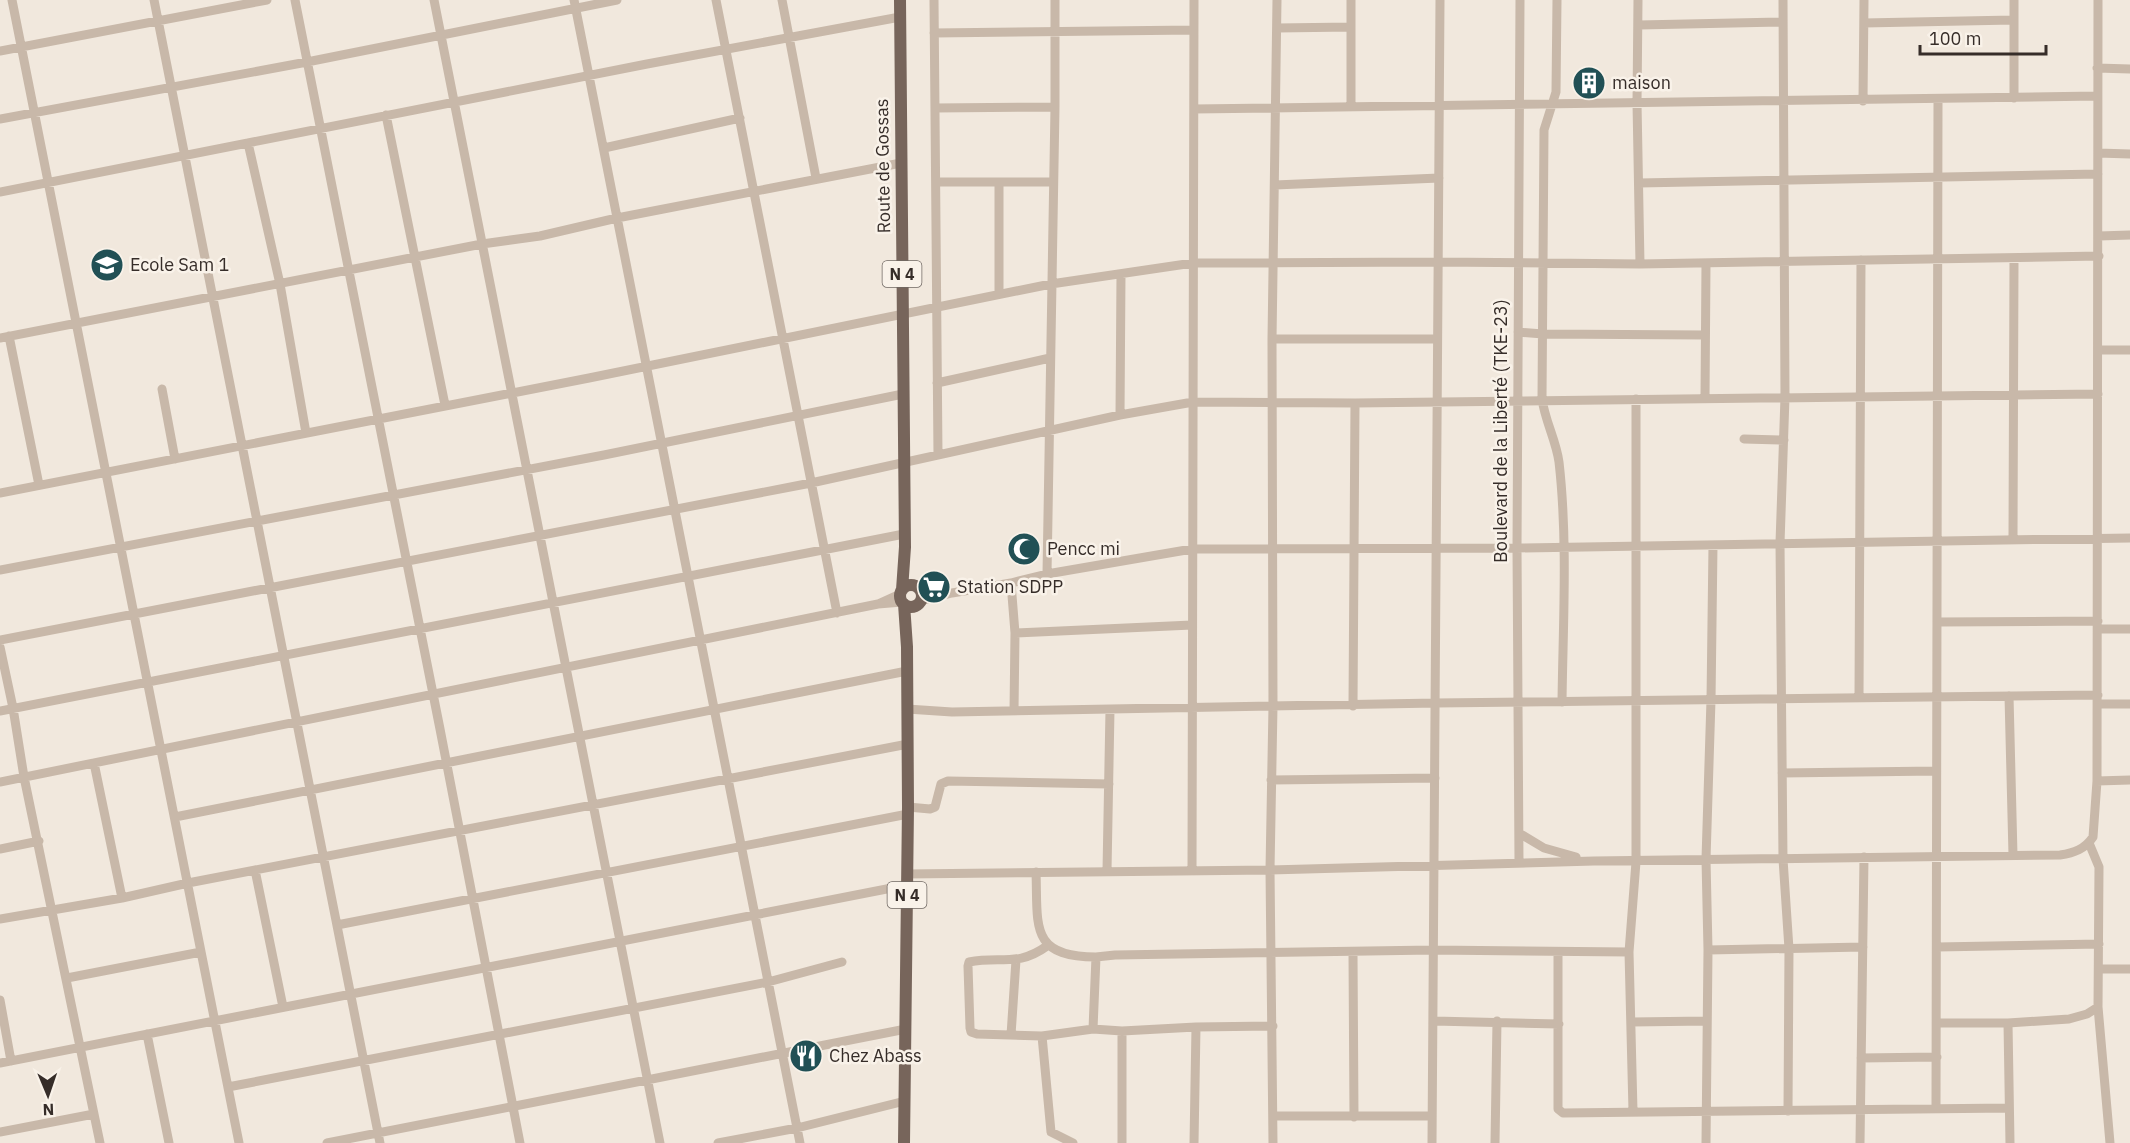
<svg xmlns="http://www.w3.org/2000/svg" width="2130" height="1143" viewBox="0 0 2130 1143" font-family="'IBM Plex Sans',sans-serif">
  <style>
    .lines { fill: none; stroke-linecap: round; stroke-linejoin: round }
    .minor { stroke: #c8b8a9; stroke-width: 9 }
    .major { stroke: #77655b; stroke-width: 12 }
    .labels { text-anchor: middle; stroke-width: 5; stroke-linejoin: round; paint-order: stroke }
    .shield { fill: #f9f2e9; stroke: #706863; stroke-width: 1.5 }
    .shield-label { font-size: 16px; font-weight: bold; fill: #362d29 }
    .poi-label { font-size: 18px; fill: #362d29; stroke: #f9f2e9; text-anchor: start }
    .street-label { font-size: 18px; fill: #362d29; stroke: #f9f2e9 }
  </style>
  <rect width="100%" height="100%" fill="#f1e8dd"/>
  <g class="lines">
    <path class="minor" d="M12,0L239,1143
      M154,0L380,1143
      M295,0L440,729L520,1143
      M434,0L660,1143
      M574,0L800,1143
      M716,0L837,613
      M782,0L816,178
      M934,0L938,455
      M1351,0V107
      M1557,0L1556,92L1544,130L1542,399C1545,421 1556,440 1559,462C1568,541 1563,623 1562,702
      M1638,0L1637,103L1640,264
      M1783,0L1785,397L1780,543L1783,859L1789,949L1788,1111
      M2014,0V98
      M1864,23L2013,20
      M1639,25L1783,22
      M1277,28L1351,27
      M934,33L1194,30
      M0,51L267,0
      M2097,68L2130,69
      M1863,101L1864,0
      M935,108L1055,107
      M1194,109L2097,96
      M386,115L445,405
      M0,119L307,62L617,0
      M248,143L280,284L306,433
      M604,148L740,118
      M2098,153L2130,154
      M936,182H1053
      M999,182V294
      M1639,183L2098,174
      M1275,185L1439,178
      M0,192L647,64L900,17
      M2099,236L2130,235
      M1518,332L1543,334L1705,335
      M9,336L39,485
      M0,338L482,244L540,236L617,218L901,163
      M1272,339H1437
      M2098,350H2130
      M937,383L1050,358
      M162,389L175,459
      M1705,398L1706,263
      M1120,415L1121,274
      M1744,439L1784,440
      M0,493L589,378L1051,284L1193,263L1438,262L1640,264L2099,256
      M2013,540L2014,258
      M0,570L604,455L903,394
      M1047,574L1055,107V0
      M1011,583L1015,633L1014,711
      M952,593L1011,583L1047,574L1192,549L1517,548L2130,538
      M900,594L878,604L902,602
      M920,601L952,593L921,592
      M1938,622L2098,621
      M2098,629H2130
      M1015,633L1192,625
      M0,640L811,483L1120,415L1193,402L1355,403L2098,394
      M0,647L13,708L24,777L100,1143
      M2009,696L2013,855
      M1859,698L1861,260
      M2098,704H2130
      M1353,706L1355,403
      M907,709L952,712L1436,703L2098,695
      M0,711L904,534
      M94,763L122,898
      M1782,773L1936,771
      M1271,780L1435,778
      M2097,781L2130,780
      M0,782L878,604
      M908,807L930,809L935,807L941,784L948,781L1109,784
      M175,817L907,671
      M1519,833L1544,848L1576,857
      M2089,843L2099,867L2098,1007L2110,1143
      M0,849L39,841
      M1519,862L1517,548L1520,0
      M255,870L283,1007
      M1107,871L1110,710
      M1192,871L1194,0
      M1036,872C1038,925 1029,957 1096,957L1093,1029L1122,1031L1196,1027L1273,1026
      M907,874L1270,870L1594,861L2060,855C2074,853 2085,849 2093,837L2097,781L2098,0
      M0,919L122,898L188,883L908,744
      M337,925L908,814
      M1047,946C1018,967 1001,956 969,962L968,966L970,1028L971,1032L977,1034L1042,1036L1051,1132L1073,1143
      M1937,947L2099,944
      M1708,950L1863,947
      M1353,953L1354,1117
      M1558,953V1109L1563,1113L2009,1108
      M1096,957L1115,955L1433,950L1629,952
      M2099,969H2130
      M67,978L201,952
      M0,1000L11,1061
      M1434,1021L1559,1024
      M1631,1022L1707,1021
      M1937,1023H2008L2069,1019L2087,1014L2098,1007
      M2008,1023L2010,1143
      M1122,1031V1143
      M147,1034L169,1143
      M1011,1035L1016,960
      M1042,1036L1093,1029
      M1861,1058L1937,1057
      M0,1063L907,885
      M228,1087L768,982L842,962
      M1936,1108L1938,100
      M1633,1111L1629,952L1636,862V399
      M1273,1116H1430
      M0,1132L94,1114
      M327,1143L906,1029
      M718,1143L797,1128L905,1101
      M1194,1143L1196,1027
      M1273,1143L1270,870L1273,706L1272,339L1277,0
      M1432,1143L1440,0
      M1495,1143L1497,1021
      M1706,1143L1708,950L1706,859L1711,700L1713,545
      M1860,1143L1864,857"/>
    <path class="major" d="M900,0L905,547L902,590
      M900 596a11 11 0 1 1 22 0a11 11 0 1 1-22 0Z
      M904,604L907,647L908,807L904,1143"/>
  </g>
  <defs>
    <g id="building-disc" transform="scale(1.725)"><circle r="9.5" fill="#215055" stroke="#f9f2e9"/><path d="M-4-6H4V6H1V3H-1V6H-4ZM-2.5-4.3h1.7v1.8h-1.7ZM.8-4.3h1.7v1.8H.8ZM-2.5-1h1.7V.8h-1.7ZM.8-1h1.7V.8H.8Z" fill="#fff"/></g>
    <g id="school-disc" transform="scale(1.725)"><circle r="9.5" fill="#215055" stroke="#f9f2e9"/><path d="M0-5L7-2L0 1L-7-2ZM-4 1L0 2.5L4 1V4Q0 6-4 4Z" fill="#fff"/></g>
    <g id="mosque-disc" transform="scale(1.725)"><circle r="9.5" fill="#215055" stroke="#f9f2e9"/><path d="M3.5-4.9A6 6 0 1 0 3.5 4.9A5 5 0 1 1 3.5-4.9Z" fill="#fff"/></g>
    <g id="supermarket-disc" transform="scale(1.725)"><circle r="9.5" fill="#215055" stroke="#f9f2e9"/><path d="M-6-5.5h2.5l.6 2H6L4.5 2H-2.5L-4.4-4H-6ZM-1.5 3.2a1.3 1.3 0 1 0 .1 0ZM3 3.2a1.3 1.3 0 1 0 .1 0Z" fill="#fff"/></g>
    <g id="restaurant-disc" transform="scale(1.725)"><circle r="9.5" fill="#215055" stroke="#f9f2e9"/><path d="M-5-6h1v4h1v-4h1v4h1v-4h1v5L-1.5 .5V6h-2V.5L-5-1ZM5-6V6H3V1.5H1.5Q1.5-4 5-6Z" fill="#fff"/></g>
  </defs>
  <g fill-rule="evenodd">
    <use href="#building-disc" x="1589" y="83"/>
    <use href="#school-disc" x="107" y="265"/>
    <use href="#mosque-disc" x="1024" y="549"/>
    <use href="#supermarket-disc" x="934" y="587"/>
    <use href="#restaurant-disc" x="806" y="1056"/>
  </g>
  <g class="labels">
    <g class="shield">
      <rect x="882.5" y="261" width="39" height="26" rx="4.5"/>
      <rect x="887.5" y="882" width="39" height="26" rx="4.5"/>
    </g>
    <g class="shield-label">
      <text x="902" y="280">N 4</text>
      <text x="907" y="901">N 4</text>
    </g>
    <g class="poi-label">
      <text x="1612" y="89">maison</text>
      <text x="130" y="271">Ecole Sam 1</text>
      <text x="1047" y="555">Pencc mi</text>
      <text x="957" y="593">Station SDPP</text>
      <text x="829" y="1062">Chez Abass</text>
    </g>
    <g class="street-label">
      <text transform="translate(883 166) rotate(-91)" y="6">Route de Gossas</text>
      <text transform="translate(1501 431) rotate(-90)" y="6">Boulevard de la Liberté (TKE-23)</text>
    </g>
  </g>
  <g transform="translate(48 1095) rotate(178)" stroke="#f9f2e9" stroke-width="4.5" paint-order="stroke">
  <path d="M0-4.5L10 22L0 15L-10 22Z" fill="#362d29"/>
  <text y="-9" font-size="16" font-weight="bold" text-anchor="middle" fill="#362d29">N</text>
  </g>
  <path d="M1920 45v9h126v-9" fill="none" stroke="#362d29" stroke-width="3"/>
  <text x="1929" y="45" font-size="18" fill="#362d29" stroke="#f9f2e9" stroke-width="4.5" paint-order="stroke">100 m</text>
</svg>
